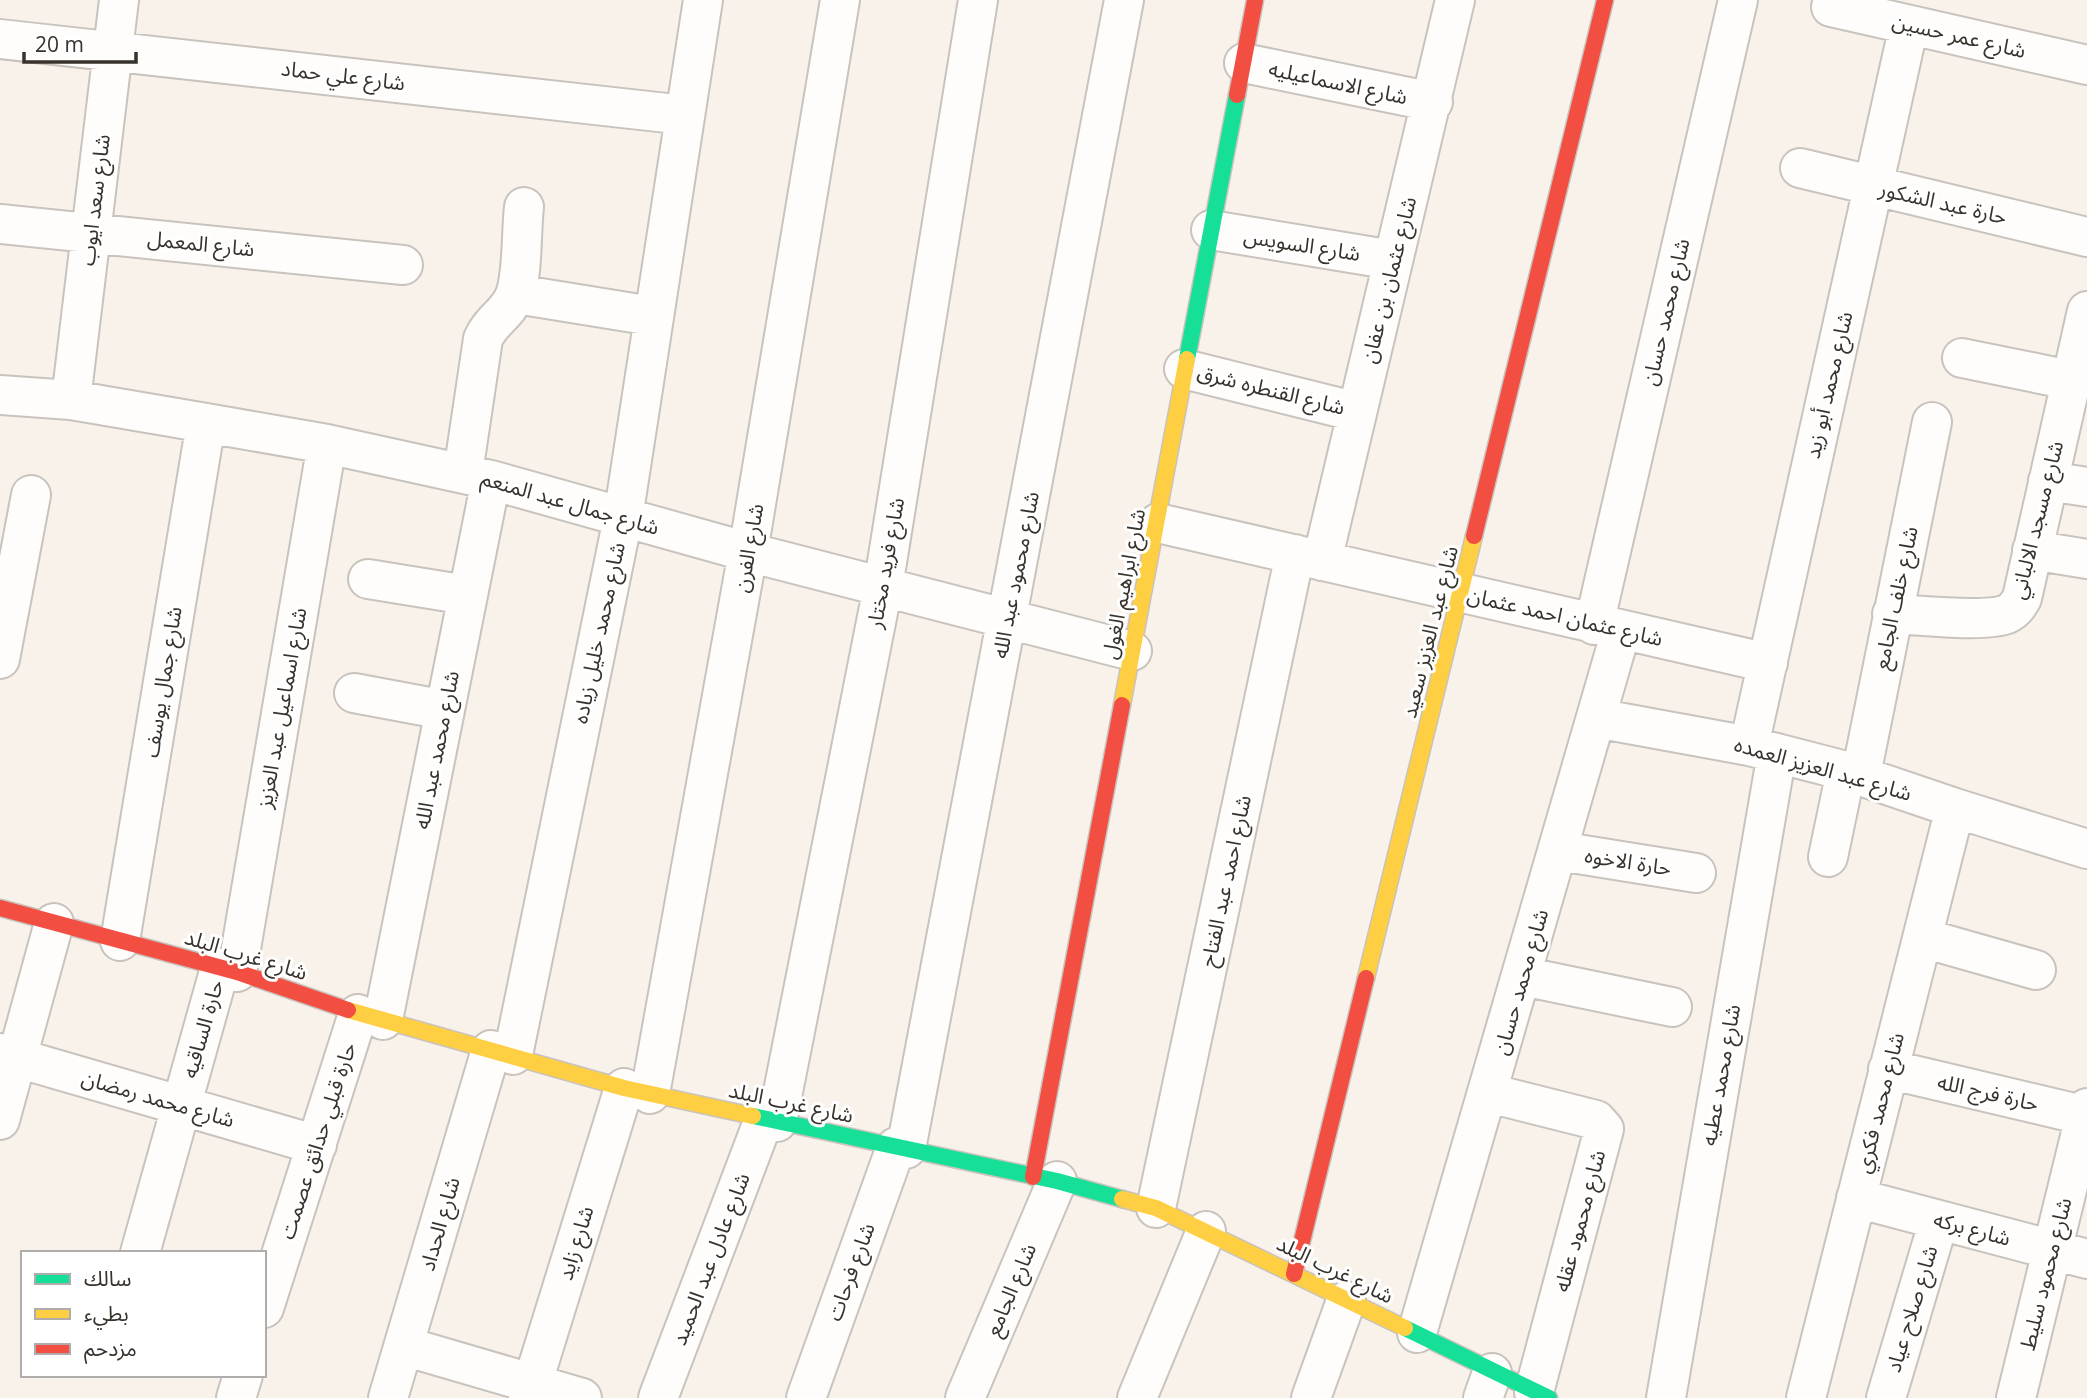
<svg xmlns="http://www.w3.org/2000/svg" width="2087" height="1398" viewBox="0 0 2087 1398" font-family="'Open Sans','Noto Sans Arabic',sans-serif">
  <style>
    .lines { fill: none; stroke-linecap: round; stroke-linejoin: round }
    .street-casing { stroke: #c9c3bd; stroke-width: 42 }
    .fast-casing { stroke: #c9c3bd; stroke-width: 19 }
    .slow-casing { stroke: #c9c3bd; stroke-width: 19 }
    .jam-casing { stroke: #c9c3bd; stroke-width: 19 }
    .street { stroke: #fefdfc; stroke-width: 38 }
    .fast { stroke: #16e098; stroke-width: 16 }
    .slow { stroke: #ffcf43; stroke-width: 16 }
    .jam { stroke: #f24e42; stroke-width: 16 }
    .labels { text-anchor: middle; stroke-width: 6; stroke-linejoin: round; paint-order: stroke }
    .street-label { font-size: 21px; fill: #38322c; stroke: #fff }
  </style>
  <rect width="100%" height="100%" fill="#f9f2eb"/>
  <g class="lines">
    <g class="street-casing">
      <path id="street" d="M1831,7L2087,65
        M0,39L685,115
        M1244,63L1433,102
        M1800,168L2087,237
        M0,224L403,265
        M1211,230L1393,260
        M516,294L652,316
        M1962,358L2070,380
        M1184,369L1357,412
        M0,395L71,400L206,423L327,444L491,480L748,552L1132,651
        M71,400L119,0
        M463,473L483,339C491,320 508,314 515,295C523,273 521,232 524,207
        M2048,481L2087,487
        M1158,523L1768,663
        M2032,550L2087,559
        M1322,561L1455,0
        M368,579L467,595
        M1892,614C1919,615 1984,623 2007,614C2015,610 2018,605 2022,598L2087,311
        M1594,625L1738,0
        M0,659L31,495
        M354,693L445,710
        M1596,718L1749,746L1846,771L1955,808L2087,849
        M1749,746L1909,25
        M1861,775L1932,422
        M1559,851L1696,873
        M1828,857L1846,771
        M1923,938L2036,970
        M120,941L206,423
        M237,972L327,444
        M1522,976L1672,1007
        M383,1020L491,480
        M0,1053L317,1145
        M513,1055L623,518L703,0
        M1888,1069L2087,1116
        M1489,1093L1596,1120L1604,1129L1534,1392
        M650,1094L748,552L840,0
        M0,1120L54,923
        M777,1122L883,587L978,0
        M906,1149L1124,0
        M1856,1198L2087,1259
        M1156,1208L1295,554
        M140,1253L220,968
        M264,1308L358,1014
        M1417,1333L1621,631
        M404,1346L582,1398
        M236,1398L243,1375
        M388,1398L491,1050
        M528,1398L624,1088
        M658,1398L764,1119
        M806,1398L896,1147
        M965,1398L1057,1181
        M1137,1398L1206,1231
        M1311,1398L1346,1301
        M1483,1398L1492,1373
        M1666,1398L1777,753
        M1806,1398L1955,808
        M1886,1398L1939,1220
        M2016,1398L2087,1108"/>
    </g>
    <g class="fast-casing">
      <path id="fast" d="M1187,359L1237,95
        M753,1116L1057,1181L1122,1199
        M1405,1328L1549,1398"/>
    </g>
    <g class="slow-casing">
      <path id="slow" d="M1122,705L1187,359
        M1366,978L1474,536
        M348,1010L624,1088L753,1116
        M1122,1199L1156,1208L1405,1328"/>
    </g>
    <g class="jam-casing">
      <path id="jam" d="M1237,95L1255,0
        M1474,536L1605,0
        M0,908L237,972L348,1010
        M1033,1177L1122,705
        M1294,1274L1366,978"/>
    </g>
    <use href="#street" class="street"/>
    <use href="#fast" class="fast"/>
    <use href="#slow" class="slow"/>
    <use href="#jam" class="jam"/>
  </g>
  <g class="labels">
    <g class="street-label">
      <text transform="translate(1959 36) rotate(13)" y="7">شارع عمر حسين</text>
      <text transform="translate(343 76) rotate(7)" y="7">شارع علي حماد</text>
      <text transform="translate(1338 83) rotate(12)" y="7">شارع الاسماعيليه</text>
      <text transform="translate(95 200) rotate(-83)" y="7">شارع سعد ايوب</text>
      <text transform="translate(1943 203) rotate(13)" y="7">حارة عبد الشكور</text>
      <text transform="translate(201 244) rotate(6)" y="7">شارع المعمل</text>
      <text transform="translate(1302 245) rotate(9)" y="7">شارع السويس</text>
      <text transform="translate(1389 280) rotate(-76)" y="7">شارع عثمان بن عفان</text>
      <text transform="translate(1666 312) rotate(-77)" y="7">شارع محمد حسان</text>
      <text transform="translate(1829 385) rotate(-77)" y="7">شارع محمد أبو زيد</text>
      <text transform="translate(1271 390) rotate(14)" y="7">شارع القنطره شرق</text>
      <text transform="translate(570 503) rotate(16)" y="7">شارع جمال عبد المنعم</text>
      <text transform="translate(2037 520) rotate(-76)" y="7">شارع مسجد الالباني</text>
      <text transform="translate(749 548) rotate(-80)" y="7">شارع الفرن</text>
      <text transform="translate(886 563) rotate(-80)" y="7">شارع فريد مختار</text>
      <text transform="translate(1016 575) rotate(-79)" y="7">شارع محمود عبد الله</text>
      <text transform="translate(1124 584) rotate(-79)" y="7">شارع ابراهيم الغول</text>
      <text transform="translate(1896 598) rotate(-78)" y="7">شارع خلف الجامع</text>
      <text transform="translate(1565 617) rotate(13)" y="7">شارع عثمان احمد عثمان</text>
      <text transform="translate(1430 632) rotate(-76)" y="7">شارع عبد العزيز سعيد</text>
      <text transform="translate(599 633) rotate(-78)" y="7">شارع محمد خليل زياده</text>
      <text transform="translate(163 682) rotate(-81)" y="7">شارع جمال يوسف</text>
      <text transform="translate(282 708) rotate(-80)" y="7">شارع اسماعيل عبد العزيز</text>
      <text transform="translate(437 750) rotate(-79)" y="7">شارع محمد عبد الله</text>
      <text transform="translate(1823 769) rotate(16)" y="7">شارع عبد العزيز العمده</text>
      <text transform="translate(1628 862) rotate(9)" y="7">حارة الاخوه</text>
      <text transform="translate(1226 881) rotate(-78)" y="7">شارع احمد عبد الفتاح</text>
      <text transform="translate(246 955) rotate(17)" y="7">شارع غرب البلد</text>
      <text transform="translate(1521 982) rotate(-74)" y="7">شارع محمد حسان</text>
      <text transform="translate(203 1029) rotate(-74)" y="7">حارة الساقيه</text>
      <text transform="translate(1721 1075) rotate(-80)" y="7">شارع محمد عطيه</text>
      <text transform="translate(1988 1093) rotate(13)" y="7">حارة فرج الله</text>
      <text transform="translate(158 1099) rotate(16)" y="7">شارع محمد رمضان</text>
      <text transform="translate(791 1103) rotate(12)" y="7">شارع غرب البلد</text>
      <text transform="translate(1880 1103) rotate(-76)" y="7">شارع محمد فكري</text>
      <text transform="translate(318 1141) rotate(-72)" y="7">حارة قبلي حدائق عصمت</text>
      <text transform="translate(1580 1221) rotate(-75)" y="7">شارع محمود عقله</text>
      <text transform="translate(440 1224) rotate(-74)" y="7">شارع الحداد</text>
      <text transform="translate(1972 1229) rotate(15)" y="7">شارع بركه</text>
      <text transform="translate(576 1243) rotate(-73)" y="7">شارع زايد</text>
      <text transform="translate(711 1259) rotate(-69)" y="7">شارع عادل عبد الحميد</text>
      <text transform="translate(1335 1270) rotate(26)" y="7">شارع غرب البلد</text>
      <text transform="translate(851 1272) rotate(-70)" y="7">شارع فرحات</text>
      <text transform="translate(2046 1274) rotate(-76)" y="7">شارع محمود سليط</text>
      <text transform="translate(1011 1290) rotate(-67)" y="7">شارع الجامع</text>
      <text transform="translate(1912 1309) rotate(-73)" y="7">شارع صلاح عياد</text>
    </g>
  </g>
  <rect x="21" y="1251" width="245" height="126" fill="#ffffff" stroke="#afadab" stroke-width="2"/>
  <rect x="35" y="1274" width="35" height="10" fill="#16e098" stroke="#afadab" stroke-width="2"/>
  <text x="84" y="1286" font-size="21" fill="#38322c">سالك</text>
  <rect x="35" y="1309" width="35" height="10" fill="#ffcf43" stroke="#afadab" stroke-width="2"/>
  <text x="84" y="1321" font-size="21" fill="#38322c">بطيء</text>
  <rect x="35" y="1344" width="35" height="10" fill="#f24e42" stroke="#afadab" stroke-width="2"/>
  <text x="84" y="1356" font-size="21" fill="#38322c">مزدحم</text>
  <path d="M24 52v10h112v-10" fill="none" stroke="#38322c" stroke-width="3.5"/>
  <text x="35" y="52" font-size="21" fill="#38322c" stroke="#ffffff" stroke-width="5" paint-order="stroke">20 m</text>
</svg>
